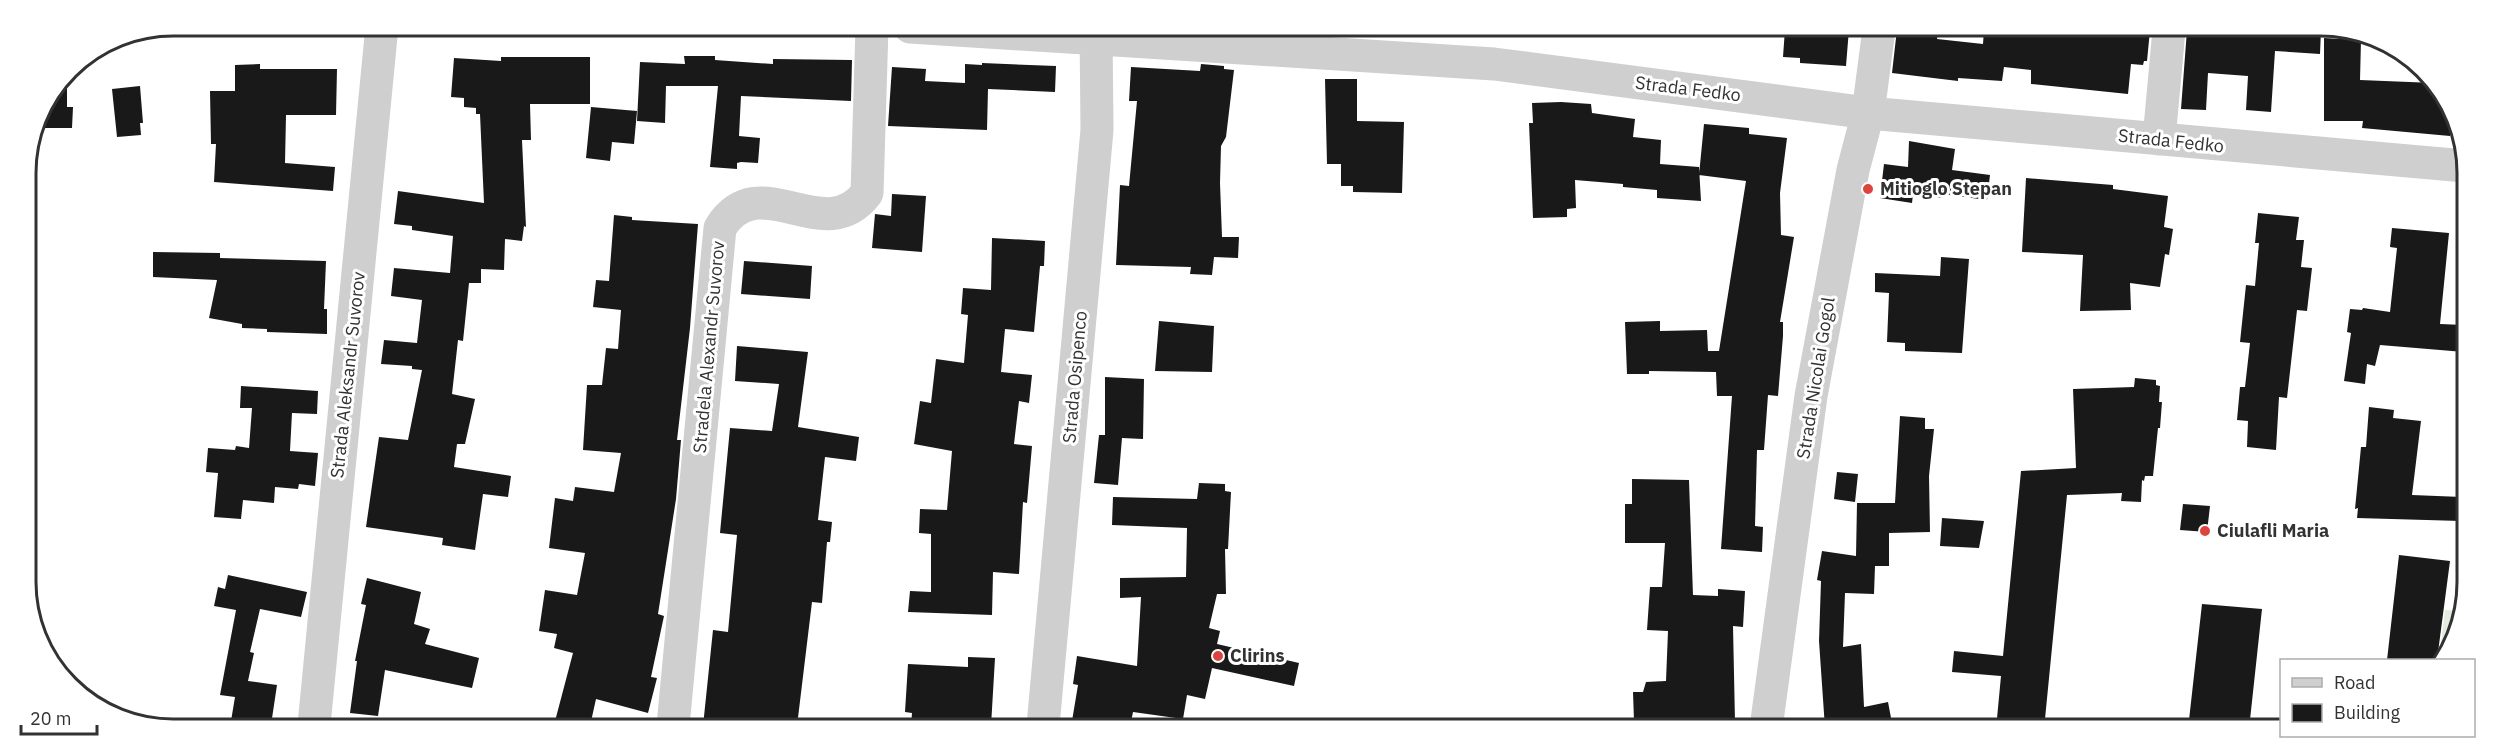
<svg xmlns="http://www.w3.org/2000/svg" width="2493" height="755" viewBox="0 0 2493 755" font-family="'IBM Plex Sans',sans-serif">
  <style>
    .green { fill: #e4ebdf }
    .building { fill: #191919 }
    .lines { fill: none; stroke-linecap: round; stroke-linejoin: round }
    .minor { stroke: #cfcfcf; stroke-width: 33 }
    .poi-dot { fill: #dd4440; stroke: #fff; stroke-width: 2 }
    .labels { text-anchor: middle; stroke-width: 6; stroke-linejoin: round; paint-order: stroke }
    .street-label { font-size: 18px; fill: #323232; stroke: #fff }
    .poi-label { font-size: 18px; font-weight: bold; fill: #323232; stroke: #fff; text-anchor: start }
    .rim { fill: none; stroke: #323232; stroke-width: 3 }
  </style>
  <rect width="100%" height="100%" fill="#fff"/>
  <path class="green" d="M2445,610L2463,611V620L2439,658Z"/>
  <path class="building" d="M1785,29H1849L1846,66L1800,63V58L1783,57Z
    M1897,29H1933V32L1938,33L1937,39L1983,44L1984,30H2150L2147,61H2144L2143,65L2131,64L2128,94L2031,84V70L2004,67L2002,81L1958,78V81L1892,73Z
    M2187,30H2321L2320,54L2275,51L2271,112L2246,110L2248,76L2208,73L2206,110L2181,109Z
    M2324,38L2361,40L2360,80L2434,83L2451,117L2450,136L2362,128L2363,121H2324Z
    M684,56H715V60L773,64V59L852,60L851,101L741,96L739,136L760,138L758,163L741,162L737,163V169L710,167L718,86H666L665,123L637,121L640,62L685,64Z
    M501,57H590V104H530L531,140H522L526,227L524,226L522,241L505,239L504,270L481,269V283H469L463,341L458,340L452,394L475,399L465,444H457L454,467L511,476L508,497L483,494L475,550L442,545L443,538L366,527L379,437L408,440L422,370L412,369V366L381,364L384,340L417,343L422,300L391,296L394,268L450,273L453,236L412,230V226L394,224L398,191L484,203L480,114H476V108L464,107V98L451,97L454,58L501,61Z
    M982,63L1056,66L1055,92L988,89L987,130L888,126L892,67L926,69L925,81L965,83V64L982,65Z
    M260,64V69H337L336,115H286L285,163L335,167L333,191L214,182L216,144H211L210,91H235V65Z
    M1201,64L1224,66V69L1234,70L1226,137L1221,146L1220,183L1222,237H1239L1238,258L1214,257L1212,275L1190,274L1191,267L1116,265L1120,185L1129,186L1137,101H1129L1131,67L1200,71Z
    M67,71V107H73L72,128H34L37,116Z
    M1325,79H1357V121L1404,122L1402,193L1353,192V186H1341V164H1327Z
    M140,86L143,123H140L141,135L117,137L112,89Z
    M1561,102L1591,104L1592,113L1635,119L1633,137L1661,140L1660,164L1699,167L1701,201L1657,198V190L1623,187V184L1575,180L1576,208L1567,209V217L1533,218L1529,123H1533L1532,103Z
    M591,107L637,111L634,144L612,142L610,161L586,158Z
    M1704,124L1749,128V134L1787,138L1780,193L1781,235L1794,237L1780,322H1783V336L1778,396L1768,395L1764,450H1757L1755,526L1763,527L1762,552L1721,549L1732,396H1717L1716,372L1649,371V374H1627L1625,322L1660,321V331L1707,330L1708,351H1719L1746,181L1699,175Z
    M1909,141L1955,149L1952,170L1990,175L1987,200L1942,194L1941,198L1913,194L1912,203L1880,198L1884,164L1908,167Z
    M2026,178L2113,185V189L2168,196L2164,227L2173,229L2169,255L2165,254L2160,287L2130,283L2131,310L2080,311L2083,255L2022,252Z
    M892,194L926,196L922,252L872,248L875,214L891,216Z
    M2258,213L2299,217L2296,240H2304L2301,267L2312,268L2307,311L2297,310L2287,398L2279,397L2276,450L2247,447L2248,421L2237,420L2240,387H2245L2250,343L2240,342L2246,285L2255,286L2259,243H2255Z
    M614,215L632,217V220L698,224L690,328L677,440H681L676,499L658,614L664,616L651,677L657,678L648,713L596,699L590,726L554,725L573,653L554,648L557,634L539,631L545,590L577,595L585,553L549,548L555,498L573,501L575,487L614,492L621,453L583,450L587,385H602L606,348L618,349L621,310L593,307L596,280L609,281Z
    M2392,228L2449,233L2440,324L2464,325V352L2380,345L2375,366L2367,364L2365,384L2344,381L2351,333L2347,332L2350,309L2362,310L2363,308L2390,312L2397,248L2390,247Z
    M992,238L1045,241L1044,266H1040L1034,332L1005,329L1001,372L1032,375L1029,403L1019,401L1014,444L1032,446L1027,503L1023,502L1019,574L993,572L992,615L908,612L910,591L931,592V534L919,533L920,509L947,510L952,451L914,444L920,401L931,403L936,359L964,363L968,315L961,314L963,288L991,290Z
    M153,252L220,253V258L326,261L324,309H327V334L267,332V329L242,328V324L209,318L217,280L153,277Z
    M1941,257L1969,259L1962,353L1905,351V343L1887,342L1889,293L1875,292V273L1940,276Z
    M744,261L812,266L810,299L741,294Z
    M1159,321L1214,326L1212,372L1155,371Z
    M737,346L808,352L798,427L859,437L856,461L825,457L818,520L832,522L830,542H827L822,603L812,602L797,726H703L713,630L728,632L737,535L720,533L730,428L772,431L779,384L735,381Z
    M1105,377L1144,379L1143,439L1122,438L1118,485L1094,483L1099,435H1105Z
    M2135,378L2156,380V385L2160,386L2159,402H2162L2160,428H2158L2153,476H2145L2144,481L2142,480L2141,502L2121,501L2122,493L2067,495L2044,729H1996L2001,676L1952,672L1954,651L2003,656L2021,471L2076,468L2073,389L2134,387Z
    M241,386L318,391L317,414L292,413L290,451L318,453L315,486L299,484L298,489L275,487L274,503L243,500L241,519L214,517L218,473L206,472L208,448L235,450L236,446L249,448L252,408H240Z
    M2369,407L2394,410L2393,418L2421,421L2412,495L2462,497L2461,521L2357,518L2358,508L2355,509L2361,447H2366Z
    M1900,416L1925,418V429H1934L1929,476L1930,532L1889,533V566H1875L1874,594L1845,593L1843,647L1861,644L1864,707L1888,702L1892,723L1867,728H1825L1819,641L1821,581L1817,580L1822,551L1856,556L1857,503H1895Z
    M1837,472L1858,474L1855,502L1834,499Z
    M1632,479L1689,480L1693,595L1718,596V589L1745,591L1743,627L1733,626L1735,722L1643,728V721H1634L1633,692H1643L1646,682L1666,681L1668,631L1647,630L1650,587H1662L1665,543H1625V504H1632Z
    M1199,483L1225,484V491L1231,492L1228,549H1225L1226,594H1217L1209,628L1220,631L1217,644L1299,663L1294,686L1212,668L1205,699L1187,695L1183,719L1133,712L1130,727H1071L1078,685L1073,684L1077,656L1137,666L1141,597L1120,598V578L1186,577L1187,528L1112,525L1113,497L1197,499Z
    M2183,504L2210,506L2207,532L2180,530Z
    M1942,518L1984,521L1979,548L1940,546Z
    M2399,555L2450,561L2437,660H2387Z
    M228,575L307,592L301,617L260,609L250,652L254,653L248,681L277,685L271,725L231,721L235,697L220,695L236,610L214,606L218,587L225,589Z
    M367,578L421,592L414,624L430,629L425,644L479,658L472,688L385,670L378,716L350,713L357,661H355L366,605L361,604Z
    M2202,604L2262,609L2249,729H2188Z
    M968,657L995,658L991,726H911L912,713L905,712L908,664L968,667Z"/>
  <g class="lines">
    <path class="minor" d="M910,27L1494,64L1868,113L2465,166
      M2159,139L2169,30
      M314,725L382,26
      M673,726L720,228C759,164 824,250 867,193L872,27
      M1043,726L1097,130L1096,28
      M1766,728L1811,396L1853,170L1868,113L1879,29"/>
  </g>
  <g class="poi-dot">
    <circle cx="1868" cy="189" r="6"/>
    <circle cx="2205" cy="531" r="6"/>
    <circle cx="1218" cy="656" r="6"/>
  </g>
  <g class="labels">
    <g class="street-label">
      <text transform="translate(1688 89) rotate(7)" y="6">Strada Fedko</text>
      <text transform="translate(2171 141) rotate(6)" y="6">Strada Fedko</text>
      <text transform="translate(709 347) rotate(-85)" y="6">Stradela Alexandr Suvorov</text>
      <text transform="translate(348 375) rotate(-84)" y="6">Strada Aleksandr Suvorov</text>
      <text transform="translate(1075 377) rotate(-85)" y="6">Strada Osipenco</text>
      <text transform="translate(1816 378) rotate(-81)" y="6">Strada Nicolai Gogol</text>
    </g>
    <g class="poi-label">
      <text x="1880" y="195">Mitioglo Stepan</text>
      <text x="2217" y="537">Ciulafli Maria</text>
      <text x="1230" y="662">Clirins</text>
    </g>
  </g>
  <path d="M0 0H2493V755H0ZM173 36H2320A137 137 0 0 1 2457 173V582A137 137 0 0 1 2320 719H173A137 137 0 0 1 36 582V173A137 137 0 0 1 173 36Z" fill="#fff" fill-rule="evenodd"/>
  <path class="rim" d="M173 36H2320A137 137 0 0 1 2457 173V582A137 137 0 0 1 2320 719H173A137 137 0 0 1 36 582V173A137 137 0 0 1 173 36Z"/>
  <rect x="2280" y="659" width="195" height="78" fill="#ffffff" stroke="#adadad" stroke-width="1.5"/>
  <rect x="2292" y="678" width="30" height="9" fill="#cfcfcf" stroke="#adadad" stroke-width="1.5"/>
  <text x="2334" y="689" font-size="18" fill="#323232">Road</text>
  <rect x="2292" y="704" width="30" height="18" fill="#191919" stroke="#adadad" stroke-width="1.5"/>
  <text x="2334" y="719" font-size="18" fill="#323232">Building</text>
  <path d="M21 725v9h76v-9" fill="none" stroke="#323232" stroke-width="3"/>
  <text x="30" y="725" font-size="18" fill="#323232" stroke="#ffffff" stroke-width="4.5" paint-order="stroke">20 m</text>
</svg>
